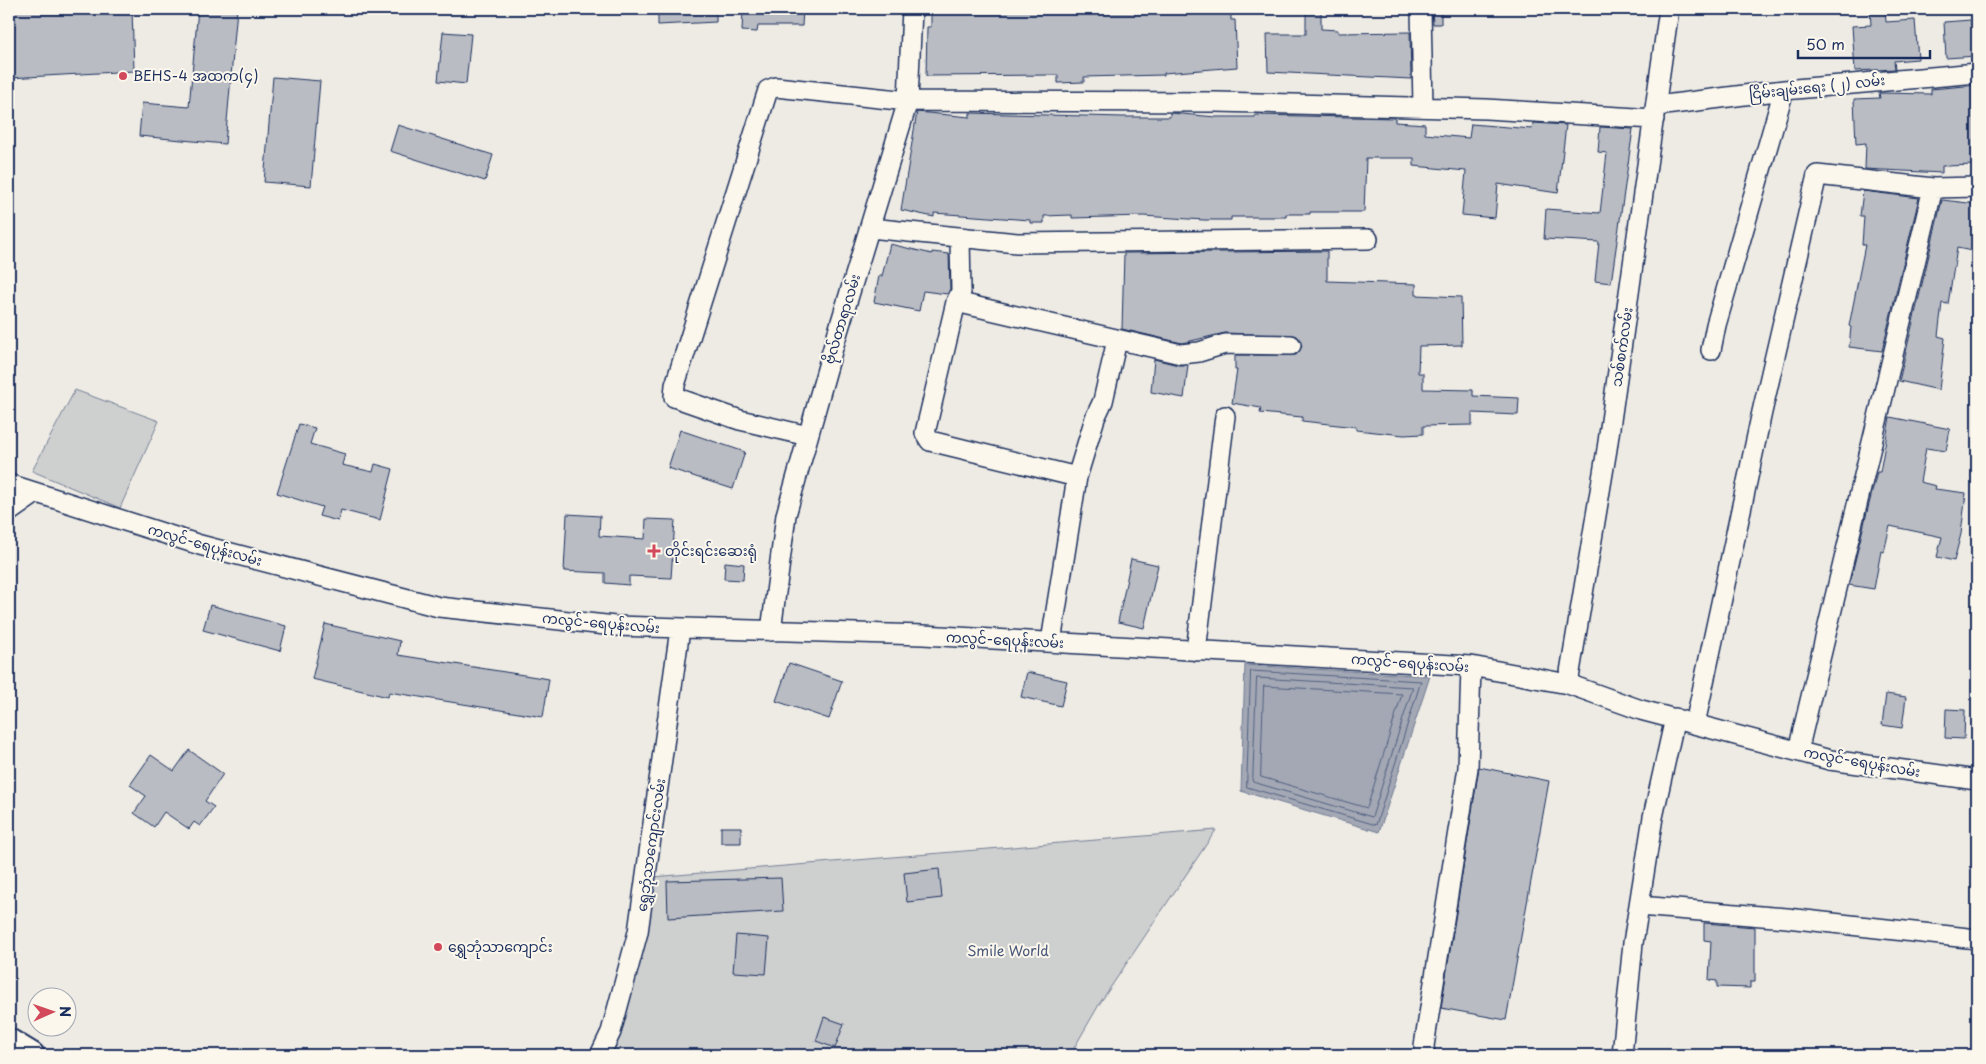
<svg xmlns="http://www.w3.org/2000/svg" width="1986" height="1064" viewBox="0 0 1986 1064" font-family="'Playpen Sans','Noto Sans Myanmar',sans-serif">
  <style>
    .green { fill: #cecfcf; stroke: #747f96 }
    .water { fill: #a3a8b4; stroke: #6d7892 }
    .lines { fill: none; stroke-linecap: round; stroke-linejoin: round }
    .shore { stroke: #515f80; stroke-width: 1 }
    .building { fill: #b9bcc3; stroke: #1b2f5e }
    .minor-casing { stroke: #1b2f5e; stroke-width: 22 }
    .major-casing { stroke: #1b2f5e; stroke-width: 28 }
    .minor { stroke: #fbf7ec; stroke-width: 19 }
    .major { stroke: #fbf7ec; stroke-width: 24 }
    .poi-dot { fill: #d1495b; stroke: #fbf7ec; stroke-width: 2 }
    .labels { text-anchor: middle; stroke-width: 4; stroke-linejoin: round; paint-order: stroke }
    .poi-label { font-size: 14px; fill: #1b2f5e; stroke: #fbf7ec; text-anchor: start }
    .street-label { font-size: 14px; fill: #1b2f5e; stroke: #fbf7ec }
    .park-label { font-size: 14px; fill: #48577a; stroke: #fbf7ec }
  </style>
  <rect width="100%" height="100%" fill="#eeebe4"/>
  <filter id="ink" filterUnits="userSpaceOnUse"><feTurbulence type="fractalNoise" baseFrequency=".02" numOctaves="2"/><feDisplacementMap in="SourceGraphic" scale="10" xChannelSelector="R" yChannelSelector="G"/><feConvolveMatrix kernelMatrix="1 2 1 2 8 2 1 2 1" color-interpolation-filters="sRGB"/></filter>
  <g filter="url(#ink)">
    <path class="green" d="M75,390L159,421L120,508L32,471Z
      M1216,830L1100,1003L1070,1055H599L653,877Z"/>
    <path class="water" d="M1245,665L1430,676L1379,832L1241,791Z"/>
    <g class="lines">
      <path class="shore" d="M1251,671L1421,681L1376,825L1247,787Z
        M1257,678L1413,687L1372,817L1253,782Z
        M1264,686L1402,694L1367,808L1261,777Z"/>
    </g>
    <path class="building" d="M9,9H132L134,71L9,78Z
      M198,9H237L225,144L139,136L142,103L189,107Z
      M658,9H716V22L658,25Z
      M762,9H803L802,26H758L757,32L742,31L743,10Z
      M931,9H1231V20H1235L1237,67L1164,73V75L1084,77V82L1058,83V75L926,76L927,27H931Z
      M1306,9H1321V29L1338,30V33L1410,32L1411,79L1268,72L1267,34H1306Z
      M1432,9H1441V24H1433Z
      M1870,9H1885L1886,22L1915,20L1918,59L1894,61L1895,69L1855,71L1852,26L1871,25Z
      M1971,20V24L1977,23V56L1946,58L1944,22Z
      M443,32L471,34L466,84L438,81Z
      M273,77L320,81L311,186L264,182Z
      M1977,85V165L1942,166V173L1865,169L1866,143L1856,144L1854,99L1880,98L1879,93L1931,94V89Z
      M917,112L970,117V113L1123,117H1170V113L1216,117H1255V115L1395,118V122L1425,124V134L1469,138L1471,124L1532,129L1533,123L1566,125L1558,193L1498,184L1495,218L1462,215L1466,171L1414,166V158H1366L1364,212H1310V214H1286V217H1231V220H1204L1143,216L1072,218V215L1044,216V223H1030V220L934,213V217L901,210Z
      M398,125L493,155L485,181L390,151Z
      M1600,127L1633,129L1611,283L1595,281L1599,242L1544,239L1546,209L1600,213L1607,153L1598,152Z
      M1863,191L1919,198L1882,351L1849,347L1851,327L1849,326L1865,245H1862L1864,216H1860Z
      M1942,200L1977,204V252L1957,248L1948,304L1942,303L1938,336L1945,338L1939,390L1899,381Z
      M890,244L932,254V252L949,254L950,289L947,294L923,291L919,311L874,302L879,276H882Z
      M1327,251V281L1416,284V295L1461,297L1462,345L1419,346L1418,373H1423V389L1473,390V396L1519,398L1518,415L1472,413V425L1423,426V434L1404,435L1356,430V427L1302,421V417L1260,413L1261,408L1232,403L1237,370H1235V355H1296L1302,346L1297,336L1225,333L1182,343L1122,329L1124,253Z
      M1154,359L1178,365H1188L1184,398L1151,392Z
      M1890,417L1950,429L1946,451L1926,448L1920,482L1936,486L1935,489L1966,493L1961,534L1954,561L1937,557L1942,537L1890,526L1884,552L1881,551L1874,589L1849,585L1877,472H1880Z
      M299,424L315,428L310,444L345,454L342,465L373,472L375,464L393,469L380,520L341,510L338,521L319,516L322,507L277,493Z
      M680,430L745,452L733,489L668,468Z
      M567,514L600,516L599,536L645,539L646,519L675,520L671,578L629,576V585L605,583V573L564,571Z
      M1131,559L1158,565L1144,628L1118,622Z
      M725,562L744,564L743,580L724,579Z
      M210,605L286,626L280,651L203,630Z
      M325,624L400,641L398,655L549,679L543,717L389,692L388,697L312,679Z
      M789,663L842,681L829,719L776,701Z
      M1027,672L1067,681L1061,706L1021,697Z
      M1886,694L1906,697L1902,728L1882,725Z
      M1946,709L1965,710L1964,739L1945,738Z
      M189,750L223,774L205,801L214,807L200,826L194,822L189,829L164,812L154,827L134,813L146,796L130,785L151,755L174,771Z
      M1479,767L1549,781L1506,1020L1441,1008Z
      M721,827H741V843H721Z
      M939,869L942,898L907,902L904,873Z
      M781,878L783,911L668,918L667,881Z
      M1704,923L1755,927V982H1750V988L1717,987V981L1709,980L1711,941L1704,940Z
      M736,935L769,938L766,974L733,972Z
      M824,1017L844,1024L835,1048L816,1041Z"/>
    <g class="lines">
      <g class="minor-casing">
        <path id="minor" d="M1421,9L1423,107
          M1657,106L1784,90L1977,73
          M870,228L1017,243L1368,239
          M960,237L961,292L956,302L925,433L930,441L1077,477
          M956,302L1181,354L1199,352L1225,344L1291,345
          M1711,350L1716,325L1784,90
          M808,436L740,420L674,397L675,385L768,90L776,87L908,101L1216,102L1486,109L1654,119
          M9,484L200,545L439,607L615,626L923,635L1471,666L1568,684L1641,710L1830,760L1977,780
          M9,512L36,493
          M771,631L786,515L833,348L908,101L912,9
          M1051,642L1077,477L1095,418L1103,401L1117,340
          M1196,651L1225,416
          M1568,684L1607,449L1669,9
          M1695,724L1762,412L1817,175L1933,188L1977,187
          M1798,751L1933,188
          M1639,906L1787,918L1977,939
          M600,1055L611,1032L638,932L680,629
          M1425,1055L1424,1046L1468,768L1471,666
          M1622,1055L1633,943L1653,817L1675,718"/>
      </g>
      <g class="major-casing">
        <path id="major" d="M9,1041L32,1055"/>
      </g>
      <use href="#minor" class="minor"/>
      <use href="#major" class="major"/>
    </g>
  </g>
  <g class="poi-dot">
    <circle cx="123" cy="76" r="5"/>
    <path d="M651.5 543.5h5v5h5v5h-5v5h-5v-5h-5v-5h5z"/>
    <circle cx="438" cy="947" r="5"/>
  </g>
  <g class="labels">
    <g class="poi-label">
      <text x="133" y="81">BEHS-4 အထက(၄)</text>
      <text x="665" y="556">တိုင်းရင်းဆေးရုံ</text>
      <text x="448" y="952">ရွှေဘုံသာကျောင်း</text>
    </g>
    <g class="street-label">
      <text transform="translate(1817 87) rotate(-6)" y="5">ငြိမ်းချမ်းရေး (၂) လမ်း</text>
      <text transform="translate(842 319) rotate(-73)" y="5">ဗိုလ်တာရာလမ်း</text>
      <text transform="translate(1622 347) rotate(-82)" y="5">သစ်စက်လမ်း</text>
      <text transform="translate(205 545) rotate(16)" y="5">ကလွင်-ရေပုန်းလမ်း</text>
      <text transform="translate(601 623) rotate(5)" y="5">ကလွင်-ရေပုန်းလမ်း</text>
      <text transform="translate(1005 640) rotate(3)" y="5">ကလွင်-ရေပုန်းလမ်း</text>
      <text transform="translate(1410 663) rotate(4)" y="5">ကလွင်-ရေပုန်းလမ်း</text>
      <text transform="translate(1862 762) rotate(10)" y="5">ကလွင်-ရေပုန်းလမ်း</text>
      <text transform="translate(651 845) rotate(-82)" y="5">ရွှေဘုံသာကျောင်းလမ်း</text>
    </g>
    <g class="park-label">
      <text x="1008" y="956">Smile World</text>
    </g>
  </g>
  <rect width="1986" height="1064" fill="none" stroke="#fbf7ec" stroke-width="30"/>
  <rect x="15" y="15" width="1956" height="1034" fill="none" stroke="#1b2f5e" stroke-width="2" filter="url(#ink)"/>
  <g transform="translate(52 1012) rotate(88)"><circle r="24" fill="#fbf7ec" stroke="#a1a7b3"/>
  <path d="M0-4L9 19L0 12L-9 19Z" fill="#d1495b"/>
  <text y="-8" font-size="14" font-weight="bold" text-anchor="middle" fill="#1b2f5e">N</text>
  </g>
  <path d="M1798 50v8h132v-8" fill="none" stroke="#1b2f5e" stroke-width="2.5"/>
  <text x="1806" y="50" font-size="15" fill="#1b2f5e" stroke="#fbf7ec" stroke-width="4" paint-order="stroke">50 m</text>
</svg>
